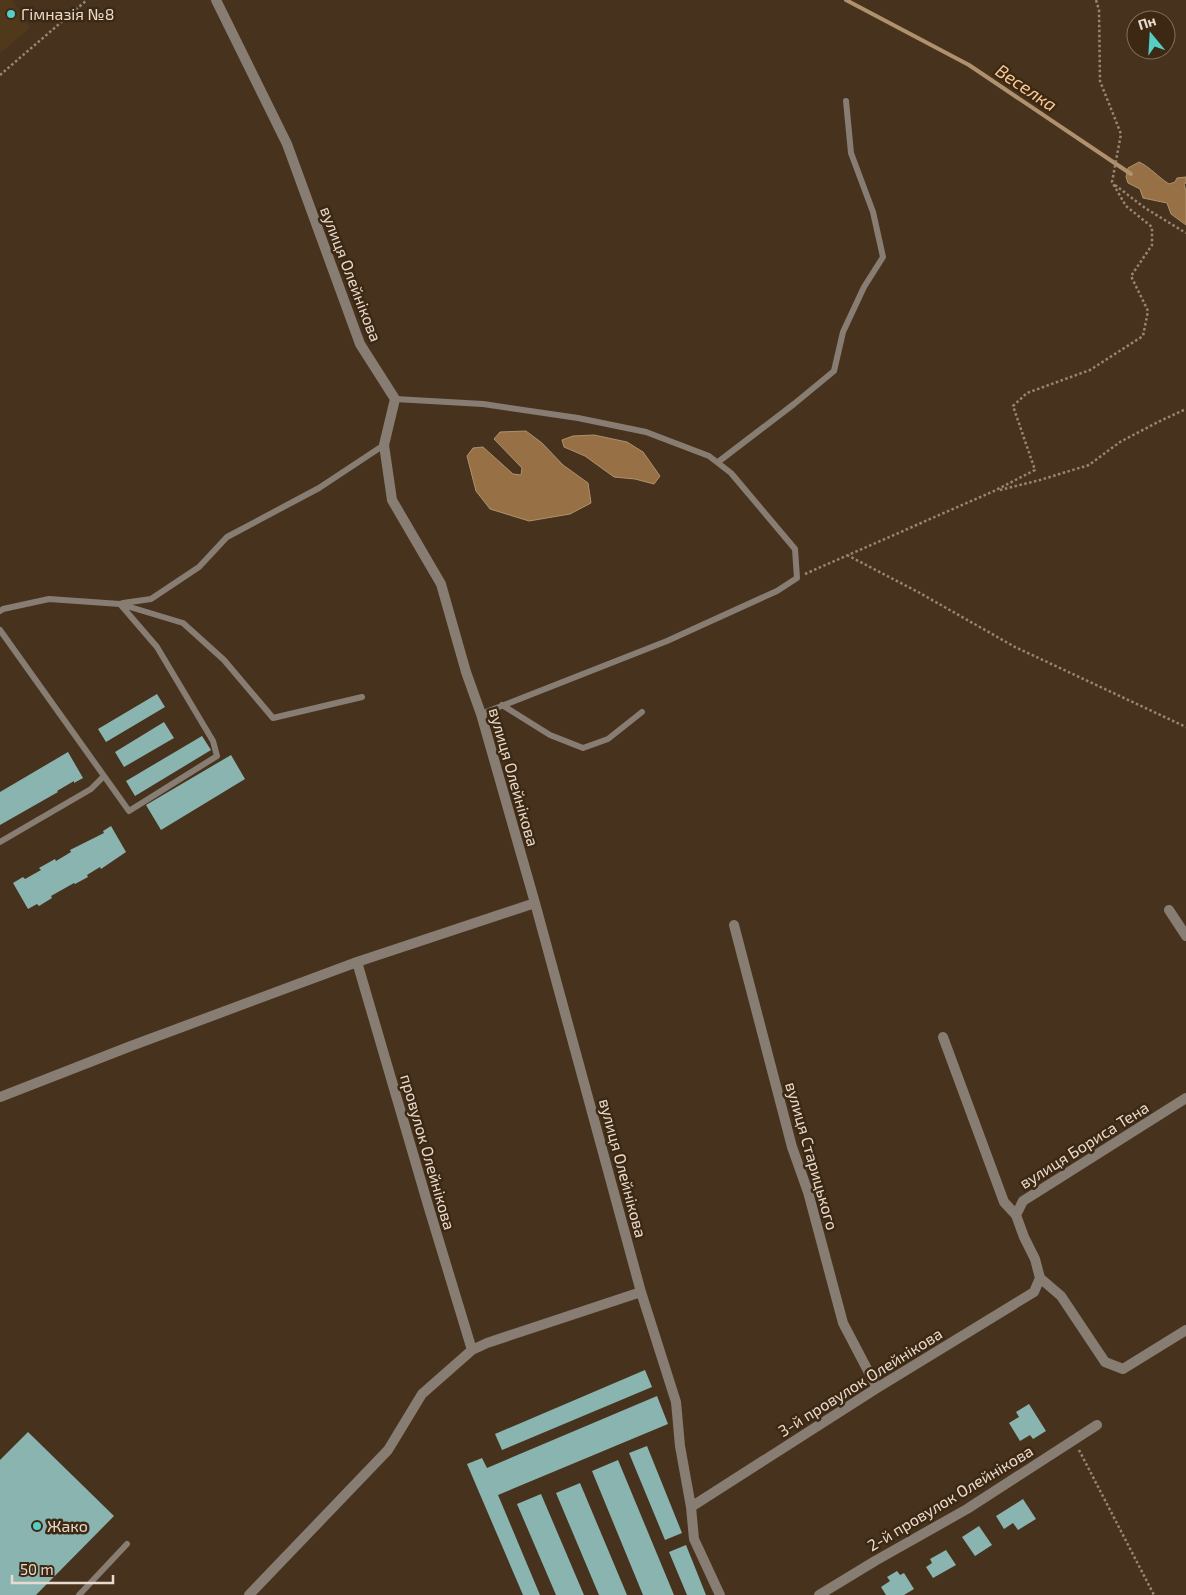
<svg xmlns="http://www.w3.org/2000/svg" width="1186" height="1595" viewBox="0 0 1186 1595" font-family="'Exo 2',sans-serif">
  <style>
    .built { fill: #50381b }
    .water { fill: #977145; stroke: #af916e }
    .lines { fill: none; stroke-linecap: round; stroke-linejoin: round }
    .stream { stroke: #af916e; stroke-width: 4 }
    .building { fill: #8ab4b0 }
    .path { stroke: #978675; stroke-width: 2.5; stroke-dasharray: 2.5 2.5; stroke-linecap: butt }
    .service { stroke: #887d73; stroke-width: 6 }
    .minor { stroke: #887d73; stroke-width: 10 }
    .poi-dot { fill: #55cec5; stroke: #3d2913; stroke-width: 2 }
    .labels { text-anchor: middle; stroke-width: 5; stroke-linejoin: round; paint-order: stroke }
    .poi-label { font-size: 16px; fill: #e8dbce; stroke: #3d2913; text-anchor: start }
    .street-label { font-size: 16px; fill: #e8dbce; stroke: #3d2913 }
    .water-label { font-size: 18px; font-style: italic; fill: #f8c895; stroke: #3d2913 }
  </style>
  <rect width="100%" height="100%" fill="#47331d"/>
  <path class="built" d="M0,0H12L30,28L0,53Z"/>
  <path class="water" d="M1139,162C1150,167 1158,177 1169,184L1175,182L1177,178L1186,177V183L1184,184L1186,191V225L1171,214L1167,203L1143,198L1140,189L1128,183L1126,177L1128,168Z
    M526,431L542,443L563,465L588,483L591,503L570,514L529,521L490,509L476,491L467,456L473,448L483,447L513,474L521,475L522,468L494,439L500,432Z
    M594,435L627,442L643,452L660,476L654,484L635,479L614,477L585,456L564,447L562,440L573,436Z"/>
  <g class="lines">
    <path class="stream" d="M846,0L969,65L1131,174"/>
  </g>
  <path class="building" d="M157,694L165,707L106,742L98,729Z
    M164,722L174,738L124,767L115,752Z
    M202,736L211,750L135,796L126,781Z
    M68,752L83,778L74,783V781L57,791L58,792L0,825V792Z
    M231,755L245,779L161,830L146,805Z
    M111,826L126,852L101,869L100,867L87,875L88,877L75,884L74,883L51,896L52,898L39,906L37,904L28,909L13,883L23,877L25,879L41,870L39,868L55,859L56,861L71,852L70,850L104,833L103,831Z
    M645,1370L652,1387L502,1450L495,1434Z
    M657,1396L668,1424L498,1495L540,1595H523L467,1464L482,1458L487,1468Z
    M1029,1404L1046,1431L1033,1439L1030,1435L1020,1441L1009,1423L1019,1417L1016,1412Z
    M28,1432L114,1516L36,1595H0V1460Z
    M647,1446L682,1533L665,1540L629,1453Z
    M618,1460L674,1595H643L592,1471Z
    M580,1483L627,1595H599L556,1493Z
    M541,1494L584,1595H556L517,1504Z
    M1023,1499L1036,1519L1018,1530L1013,1523L1004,1529L996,1516Z
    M979,1526L992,1545L975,1556L962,1537Z
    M686,1545L706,1595H687L669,1552Z
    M946,1550L956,1565L933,1578L926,1567L932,1563L930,1559Z
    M897,1571L900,1575L904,1573L914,1589L904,1595H886L881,1587L890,1581L887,1577Z"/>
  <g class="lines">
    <path class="path" d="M0,75L87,0
      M1115,185L1145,208L1186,233
      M1000,490L1040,480L1089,465L1120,442L1158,422L1186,409
      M847,555L918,592L1015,647L1186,727
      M805,574L994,491L1035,470L1013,406L1027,393L1090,370L1143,336L1148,311L1131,276L1152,245V227L1126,206L1112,182L1121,134L1100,81L1099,10L1096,0
      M1079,1450L1154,1595"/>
    <path class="service" d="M395,399L483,404L578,418L646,432L709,456L731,473L795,549L797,578L777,591L667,641L481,714
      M718,462L794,404L834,371L843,332L864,287L883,257L873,212L851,153L846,101
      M123,603L151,599L199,567L227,537L319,488L384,445
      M0,611L3,609L49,599L120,604L183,623L224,660L273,718L362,697
      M0,630L129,811L217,756L213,741L157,647L120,604
      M502,705L550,735L583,748L608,739L642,712
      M0,842L91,789L104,776
      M79,1595L127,1544"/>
    <path class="minor" d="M216,0L287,144L360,344L395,399L384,445L392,500L441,584L466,672L481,714L535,903L641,1292L676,1402L680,1446L691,1507L694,1539L720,1595
      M1169,910L1186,936
      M734,925L792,1147L808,1192L843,1323L877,1388
      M357,962L428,1205L472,1350
      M943,1037L1004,1202L1016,1215
      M0,1097L131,1046L357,962L535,903
      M1186,1098L1023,1201L1016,1215L1024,1237L1035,1259L1040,1278L1061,1296L1105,1362L1123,1369L1186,1330
      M691,1507L877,1388L1034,1292L1040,1278
      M249,1595L388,1450L422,1394L472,1350L487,1343L641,1292
      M819,1595L875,1561L967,1509L1097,1425"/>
  </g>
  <g class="poi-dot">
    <circle cx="11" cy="14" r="5"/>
    <circle cx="37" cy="1526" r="5"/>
  </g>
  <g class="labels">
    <g class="poi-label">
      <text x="21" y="20">Гімназія №8</text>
      <text x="47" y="1532">Жако</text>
    </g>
    <g class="street-label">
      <text transform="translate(351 274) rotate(69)" y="6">вулиця Олейнікова</text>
      <text transform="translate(514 777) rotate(74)" y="6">вулиця Олейнікова</text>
      <text transform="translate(1084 1145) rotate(-32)" y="6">вулиця Бориса Тена</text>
      <text transform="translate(428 1152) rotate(74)" y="6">провулок Олейнікова</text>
      <text transform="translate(812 1156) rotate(74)" y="6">вулиця Старицького</text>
      <text transform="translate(623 1168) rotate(75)" y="6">вулиця Олейнікова</text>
      <text transform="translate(860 1382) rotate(-32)" y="6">3-й провулок Олейнікова</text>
      <text transform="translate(950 1498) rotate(-31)" y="6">2-й провулок Олейнікова</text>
    </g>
    <g class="water-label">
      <text transform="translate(1026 88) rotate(34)" y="6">Веселка</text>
    </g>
  </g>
  <g transform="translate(1151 35) rotate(342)"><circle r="24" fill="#3d2913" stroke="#81705e"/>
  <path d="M0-4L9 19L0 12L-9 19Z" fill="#55cec5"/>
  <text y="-8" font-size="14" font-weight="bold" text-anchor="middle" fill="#e8dbce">Пн</text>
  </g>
  <path d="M12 1575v8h101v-8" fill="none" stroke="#e8dbce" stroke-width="2.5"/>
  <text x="20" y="1575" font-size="15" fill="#e8dbce" stroke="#3d2913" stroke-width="4" paint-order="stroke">50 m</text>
</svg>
